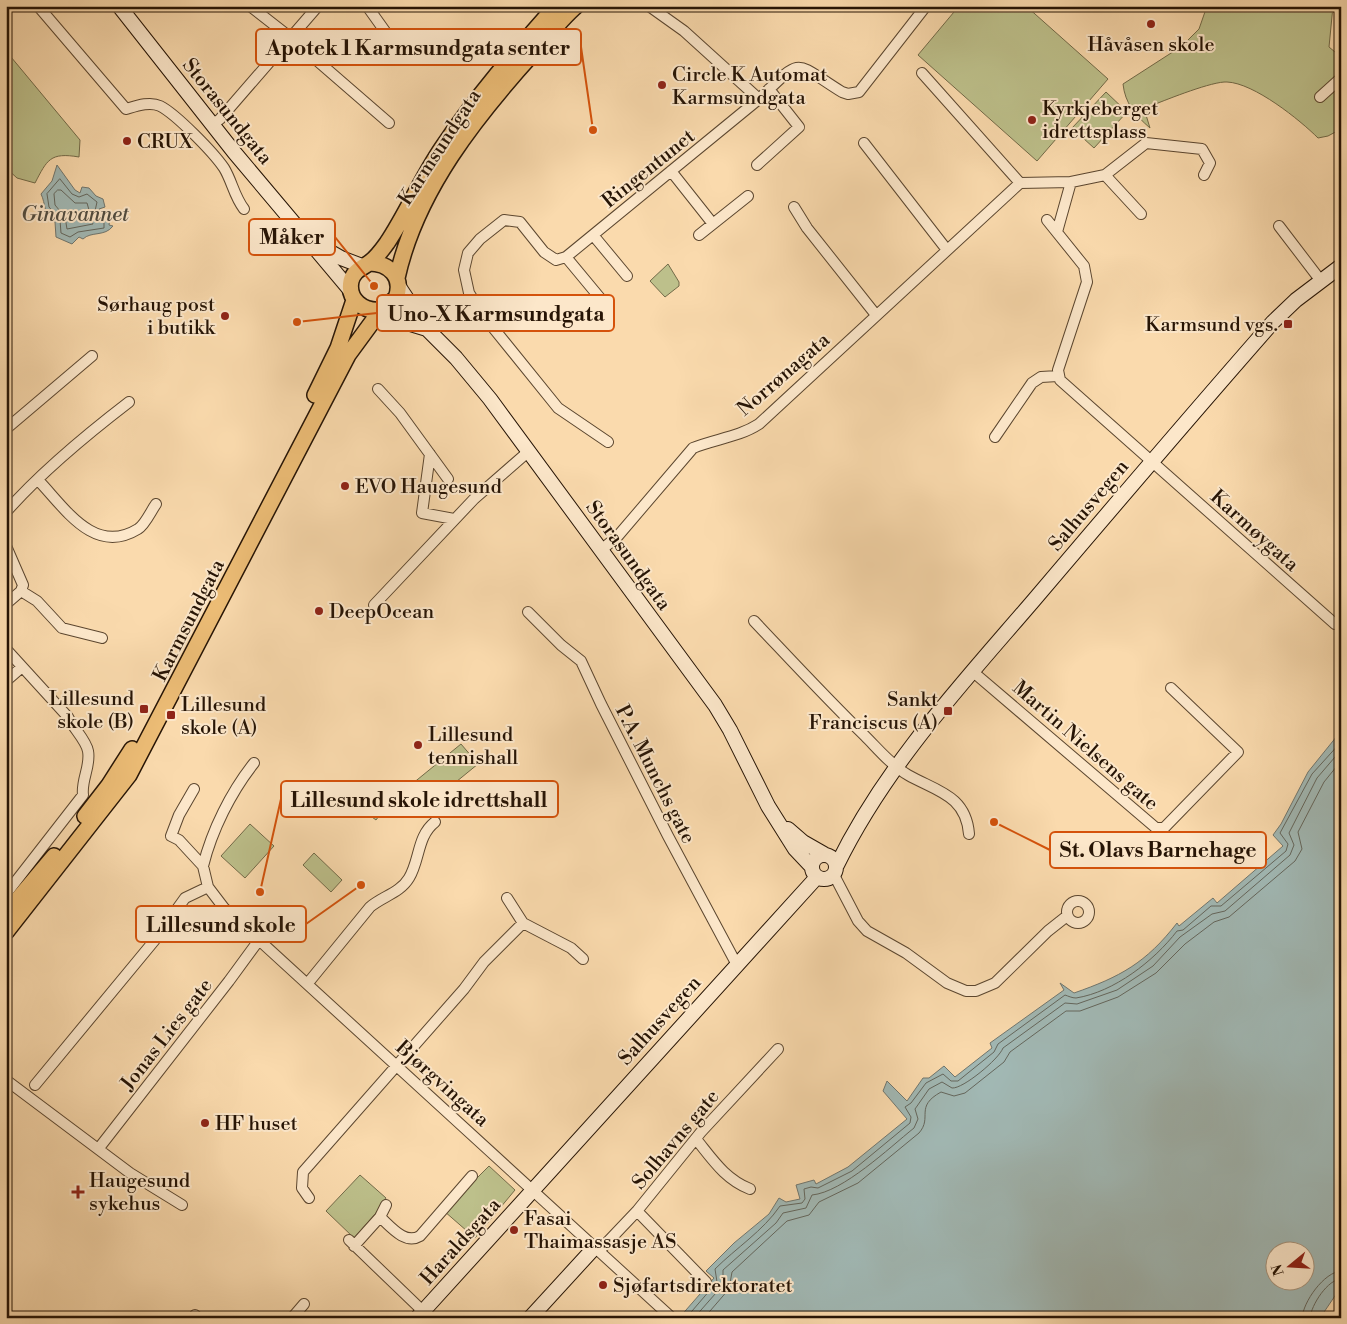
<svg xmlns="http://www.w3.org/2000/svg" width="1347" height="1324" viewBox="0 0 1347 1324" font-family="'Libre Bodoni',serif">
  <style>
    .green { fill: #bdc08b; stroke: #726a48 }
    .water { fill: #a1b8b4; stroke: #70766e; fill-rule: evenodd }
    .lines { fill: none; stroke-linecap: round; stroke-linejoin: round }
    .shore { stroke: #64665c; stroke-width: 1 }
    .street-casing { stroke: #5b462f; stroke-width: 12 }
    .secondary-casing { stroke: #261405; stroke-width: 16 }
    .primary-casing { stroke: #261405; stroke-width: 18 }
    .street { stroke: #fce7ca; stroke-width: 10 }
    .secondary { stroke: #fce7ca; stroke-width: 14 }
    .primary { stroke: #edbd76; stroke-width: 15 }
    .poi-dot { fill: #8f2418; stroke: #fce7ca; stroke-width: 2 }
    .labels { text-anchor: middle; stroke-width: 4; stroke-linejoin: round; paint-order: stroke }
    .poi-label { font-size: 20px; fill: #261405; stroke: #fce7ca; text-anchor: start }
    .street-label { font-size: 20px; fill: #261405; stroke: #fce7ca }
    .water-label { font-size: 21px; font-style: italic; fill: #514d42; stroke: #fce7ca }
    .leader { fill: none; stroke: #d5520b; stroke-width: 2 }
    .callout-dot { fill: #d5520b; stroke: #fce7ca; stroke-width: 2 }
    .callout { fill: #fce7ca; stroke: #d5520b; stroke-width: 2 }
    .callout-label { font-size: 21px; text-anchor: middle; font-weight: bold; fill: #261405 }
  </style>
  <rect width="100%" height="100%" fill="#fadaad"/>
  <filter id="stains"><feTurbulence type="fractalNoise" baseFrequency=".004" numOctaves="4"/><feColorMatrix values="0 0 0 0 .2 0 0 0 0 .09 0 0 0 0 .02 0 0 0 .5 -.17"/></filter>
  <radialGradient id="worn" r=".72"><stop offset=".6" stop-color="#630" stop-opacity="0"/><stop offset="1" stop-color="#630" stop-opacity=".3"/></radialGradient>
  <path class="green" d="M959,6H1026L1108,79L1037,161L918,55Z
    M1207,6H1333L1329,47L1341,57V129L1328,136L1318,138C1300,120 1254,83 1227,82C1213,81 1168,99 1153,105L1146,115L1150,128C1135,115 1125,103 1123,84L1182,46L1199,29Z
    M6,51L80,140L79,157C50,152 47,160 35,183L17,178L6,168Z
    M1106,92L1127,112L1094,148L1072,128Z
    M668,264L679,282V286L665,297L650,281Z
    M461,744L478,764L429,804L412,784Z
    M364,787L387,805L376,820L352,802Z
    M250,824L274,846L245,878L221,856Z
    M314,853L342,880L331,892L303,865Z
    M489,1166L515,1190L475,1238L444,1211Z
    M360,1175L386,1198L376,1213L354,1238L326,1211Z"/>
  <path class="water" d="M57,165L75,190L80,193L82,187L89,188L96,196L103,199L105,207L99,209L103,214L110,218L109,225L113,226C105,237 91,231 83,239L79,237L72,244L56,237L55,222C43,215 46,204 41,194L52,181Z
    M1337,736L1341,738V1287L1320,1318H679L714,1278L706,1271L734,1243L769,1214L779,1198L786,1202L800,1199L796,1185L814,1180L816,1184L848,1167L907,1119L883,1091L887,1081L907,1101L923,1078H929L944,1066L955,1077L992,1048L990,1043L1064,990L1060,983L1074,993C1120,977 1146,963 1177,923L1179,926L1213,898L1217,903L1283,846L1273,835L1281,824L1308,772ZM1274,1252H1304V1282H1274Z"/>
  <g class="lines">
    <path class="shore" d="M60,179L72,194L79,197L87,194L97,202L95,211L104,221V228L78,232L70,237L61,233L60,220L49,207L47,194Z
      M58,190H61L75,203H87L93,224L67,229L65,217L55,205L54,194Z
      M686,1318L717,1282L715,1269C736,1248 763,1231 780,1206L802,1203L805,1199L804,1189L811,1187L818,1188L852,1171L910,1123L911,1117L905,1107L911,1103L926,1083L943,1074L951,1081H958L994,1052L998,1044L1065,995C1068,996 1072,998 1076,998C1114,992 1154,961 1177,931L1183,930L1211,906H1221L1286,851L1288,844L1280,833L1312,774L1341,742
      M694,1318L723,1285V1270L776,1223L783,1213L806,1208L812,1195C843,1192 889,1148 914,1128L918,1119L915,1109L929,1089L942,1082L952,1088C963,1089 999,1059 1003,1048L1065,1003L1077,1004L1117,990L1153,966L1180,937L1212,914L1225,911L1290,855L1294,845L1289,833L1317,778L1341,750
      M704,1318L729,1289L732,1272L787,1221L809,1215L819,1202L858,1183L919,1133C933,1117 914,1107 941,1092L954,1096L965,1093L1004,1062L1010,1052L1066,1011H1080L1118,997L1156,973L1185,944L1214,922L1229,917L1295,861L1302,849L1298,832L1324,782L1341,761
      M1302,1318C1303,1302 1324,1272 1341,1271
      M1310,1318C1311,1305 1328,1279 1341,1279"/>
    <g class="street-casing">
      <path id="street" d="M38,6L126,109C136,106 150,101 160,106C176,114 213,152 224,168C232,181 234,196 244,209
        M250,6L291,38L389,123
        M367,6L402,55
        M649,6L684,31L759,99C804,56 792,61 842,92L848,94L859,92L926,6
        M6,8L8,6
        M922,73L1020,183L1071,182L1057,232
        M1320,97L1341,78
        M212,125L220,119L318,6
        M864,143L947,250
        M757,165L799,127L769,89
        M671,171L713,224
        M1105,175L1141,214
        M1071,182L1105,175L1146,143L1202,149L1210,163L1204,175
        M794,207L807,228L876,315
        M1047,220L1084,266L1087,282L1058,370L1060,380L1335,624
        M1279,226L1321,281
        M593,235L627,276
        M699,235L748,196
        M566,257L605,304
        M378,389L400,413L448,479
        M6,429L92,356
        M995,437L1032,383L1041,377L1058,376
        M608,442L558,408L482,314L469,293L464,270L468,253L480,239L504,220L520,222L544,252L556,260L566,257L759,99
        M430,454L422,513L454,519
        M38,480C65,508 94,556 138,529C145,525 151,511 156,504
        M6,512C42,471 86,435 129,402
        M6,546L23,585L21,591L6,604
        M601,550L617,537L693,448C715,439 739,437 759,424L1020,183
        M21,591L37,601L62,628L102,638
        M374,605L474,499L529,451
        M528,612L561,645L581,661L601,704L668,836L737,965
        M754,621C791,660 827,699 865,736C878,749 892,766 908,775C936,791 966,795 969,834
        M6,649L68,717C73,728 86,740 88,751C91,766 81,780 83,795L6,894
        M972,671L1156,828H1164L1238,752L1171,688
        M6,681L22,667
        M194,789L179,815L171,836L179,840L203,866L208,887L224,908L672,1318
        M203,866C212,830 231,792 254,763
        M834,875L858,921L867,931L906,953L947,983L966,991H976L995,983L1048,931L1067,916
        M1067 912a11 11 0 1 1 22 0a11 11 0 1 1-22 0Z
        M523,923L571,948L583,959
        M308,983L370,907C383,896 400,893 409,878C420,860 417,836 435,822
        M6,1080L130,1173L182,1205
        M35,1085L154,941L185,898L208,887
        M696,1139C713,1160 725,1179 750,1189
        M99,1148L229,981L259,940
        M309,1198L302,1188L303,1172L464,989L484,962L523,923L507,898
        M637,1211L706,1282
        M380,1217C391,1227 405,1245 420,1236L472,1176
        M349,1240L430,1318
        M354,1246L380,1217L386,1205
        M599,1251L637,1211L701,1132L778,1049
        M195,1315L198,1318
        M292,1318L304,1304"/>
    </g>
    <g class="secondary-casing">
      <path id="secondary" d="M119,6L234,152L351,291
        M313,242L341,258L362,266
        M399,287L427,329L456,358L490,399L715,705L730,730L768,806L795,849L812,867
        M386,308L404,322L427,329
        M788,829L803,842L824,854
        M812 867a12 12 0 1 1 24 0a12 12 0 1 1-24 0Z
        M837,865C886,765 962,684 1034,600C1113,507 1192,414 1273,322L1296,300L1341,266
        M417,1318L817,877
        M530,1318L595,1247"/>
    </g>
    <g class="primary-casing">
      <path id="primary" d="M369,263C389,263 404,277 396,298L381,310C364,312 347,300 351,281C354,270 361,269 369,263C375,259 382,250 387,243C407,213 421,179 442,148C476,97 515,52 556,6
        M397,278C416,191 476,116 535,51C548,36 561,19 576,6
        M315,395L338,348L354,300
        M85,816L109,785L132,749
        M6,913L54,856
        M6,932L129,775L348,355L381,310"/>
    </g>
    <use href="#street" class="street"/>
    <use href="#secondary" class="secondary"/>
    <use href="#primary" class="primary"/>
  </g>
  <g class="poi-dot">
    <circle cx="1151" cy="24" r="5"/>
    <circle cx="662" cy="85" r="5"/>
    <circle cx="1032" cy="120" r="5"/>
    <circle cx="127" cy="141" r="5"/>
    <circle cx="225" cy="316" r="5"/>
    <rect x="1283" y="319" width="10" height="10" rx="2.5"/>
    <circle cx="345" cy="486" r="5"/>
    <circle cx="319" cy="611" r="5"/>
    <rect x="139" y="704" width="10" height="10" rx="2.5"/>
    <rect x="943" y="706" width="10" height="10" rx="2.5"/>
    <rect x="166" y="710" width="10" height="10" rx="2.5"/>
    <circle cx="418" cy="745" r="5"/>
    <circle cx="205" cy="1123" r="5"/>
    <path d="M75.5 1184.5h5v5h5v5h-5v5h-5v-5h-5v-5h5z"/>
    <circle cx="514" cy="1230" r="5"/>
    <circle cx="603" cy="1285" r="5"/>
  </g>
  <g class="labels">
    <g class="poi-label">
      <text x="1151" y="51" text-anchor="middle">Håvåsen skole</text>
      <text x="672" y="81">Circle K Automat<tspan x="672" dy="23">Karmsundgata</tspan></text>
      <text x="1042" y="115">Kyrkjeberget<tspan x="1042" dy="23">idrettsplass</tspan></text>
      <text x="137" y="148">CRUX</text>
      <text x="215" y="311" text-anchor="end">Sørhaug post<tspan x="215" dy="23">i butikk</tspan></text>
      <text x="1278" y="331" text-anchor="end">Karmsund vgs.</text>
      <text x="355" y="493">EVO Haugesund</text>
      <text x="329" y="618">DeepOcean</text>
      <text x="134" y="705" text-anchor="end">Lillesund<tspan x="134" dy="23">skole (B)</tspan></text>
      <text x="938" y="706" text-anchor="end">Sankt<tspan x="938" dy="23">Franciscus (A)</tspan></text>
      <text x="181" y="711">Lillesund<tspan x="181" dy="23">skole (A)</tspan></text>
      <text x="428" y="741">Lillesund<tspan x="428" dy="23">tennishall</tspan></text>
      <text x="215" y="1130">HF huset</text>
      <text x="89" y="1187">Haugesund<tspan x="89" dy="23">sykehus</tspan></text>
      <text x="524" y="1225">Fasai<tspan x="524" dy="23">Thaimassasje AS</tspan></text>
      <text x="613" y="1292">Sjøfartsdirektoratet</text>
    </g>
    <g class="street-label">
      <text transform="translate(228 111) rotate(51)" y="7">Storasundgata</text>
      <text transform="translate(439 147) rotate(-57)" y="7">Karmsundgata</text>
      <text transform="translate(648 168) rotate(-39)" y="7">Ringentunet</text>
      <text transform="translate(783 374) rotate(-41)" y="7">Norrønagata</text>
      <text transform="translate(1088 505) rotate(-50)" y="7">Salhusvegen</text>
      <text transform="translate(1255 530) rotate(42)" y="7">Karmøygata</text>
      <text transform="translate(629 555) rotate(54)" y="7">Storasundgata</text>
      <text transform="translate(188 620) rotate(-63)" y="7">Karmsundgata</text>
      <text transform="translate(1086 745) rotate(41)" y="7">Martin Nielsens gate</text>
      <text transform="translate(656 774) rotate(63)" y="7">P.A. Munchs gate</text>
      <text transform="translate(659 1020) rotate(-48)" y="7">Salhusvegen</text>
      <text transform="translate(166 1034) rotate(-52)" y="7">Jonas Lies gate</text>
      <text transform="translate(443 1083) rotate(42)" y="7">Bjørgvingata</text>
      <text transform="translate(675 1139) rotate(-50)" y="7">Solhavns gate</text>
      <text transform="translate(460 1241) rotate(-48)" y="7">Haraldsgata</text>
    </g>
    <g class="water-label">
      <text x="75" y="221">Ginavannet</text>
    </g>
  </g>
  <path class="leader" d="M593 130L581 47M374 286L335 237M297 322L377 313M260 892L281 799M994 822L1050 850M361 885L306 924"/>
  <g class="callout-dot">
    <circle cx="593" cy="130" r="5"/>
    <circle cx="374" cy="286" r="5"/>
    <circle cx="297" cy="322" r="5"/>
    <circle cx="260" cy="892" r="5"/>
    <circle cx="994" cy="822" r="5"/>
    <circle cx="361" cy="885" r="5"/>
  </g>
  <g class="callout">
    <rect x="256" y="29" width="325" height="36" rx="5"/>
    <rect x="249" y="219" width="86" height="36" rx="5"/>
    <rect x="377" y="295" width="237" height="36" rx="5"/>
    <rect x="281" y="781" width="277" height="36" rx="5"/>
    <rect x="1050" y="832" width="216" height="36" rx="5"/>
    <rect x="136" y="906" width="170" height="36" rx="5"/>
  </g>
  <g class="callout-label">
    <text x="418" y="55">Apotek 1 Karmsundgata senter</text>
    <text x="292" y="244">Måker</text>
    <text x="496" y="321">Uno-X Karmsundgata</text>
    <text x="419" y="807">Lillesund skole idrettshall</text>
    <text x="1158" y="857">St. Olavs Barnehage</text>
    <text x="221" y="932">Lillesund skole</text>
  </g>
  <rect width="1347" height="1324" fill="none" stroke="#fadaad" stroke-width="25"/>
  <rect x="8" y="8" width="1332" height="1309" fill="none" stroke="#261405" stroke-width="2.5"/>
  <rect x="12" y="12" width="1322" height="1299" fill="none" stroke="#261405"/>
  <g transform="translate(1290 1266) rotate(252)"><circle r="24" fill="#fce7ca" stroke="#a6937b"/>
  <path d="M0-4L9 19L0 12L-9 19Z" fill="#8f2418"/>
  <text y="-8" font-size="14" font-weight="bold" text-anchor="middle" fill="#261405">N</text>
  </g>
  <rect width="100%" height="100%" filter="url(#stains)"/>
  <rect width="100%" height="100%" fill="url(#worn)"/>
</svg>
